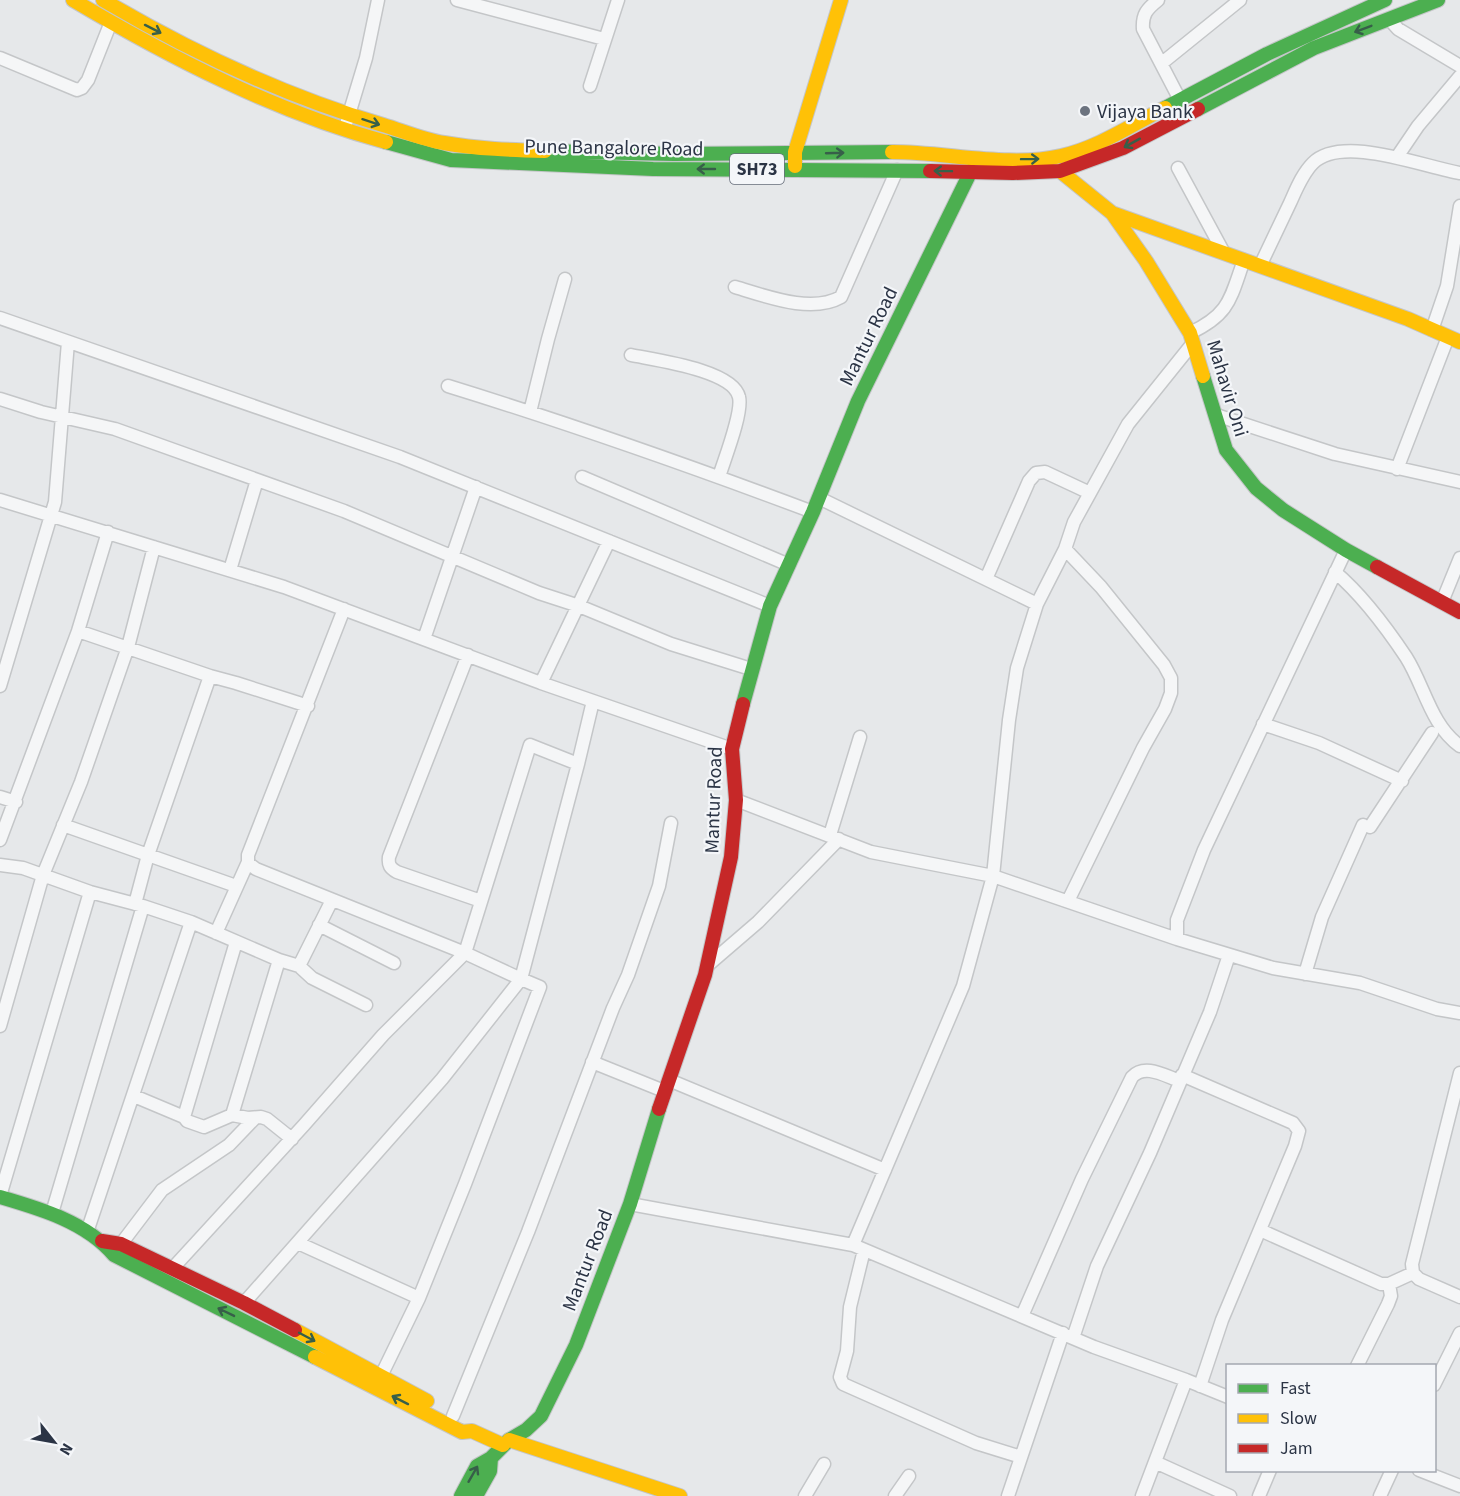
<svg xmlns="http://www.w3.org/2000/svg" width="1460" height="1496" viewBox="0 0 1460 1496" font-family="'Source Sans 3',sans-serif">
  <style>
    .lines { fill: none; stroke-linecap: round; stroke-linejoin: round }
    .street-casing { stroke: #c4c6c8; stroke-width: 15 }
    .fast-casing { stroke: #c4c6c8; stroke-width: 16 }
    .slow-casing { stroke: #c4c6c8; stroke-width: 16 }
    .jam-casing { stroke: #c4c6c8; stroke-width: 16 }
    .street { stroke: #f5f6f7; stroke-width: 12 }
    .fast { stroke: #4caf50; stroke-width: 14 }
    .slow { stroke: #ffc107; stroke-width: 14 }
    .jam { stroke: #c62828; stroke-width: 14 }
    .oneway { stroke: #375f49 }
    .poi-dot { fill: #6c737f; stroke: #f4f6f9; stroke-width: 2 }
    .labels { text-anchor: middle; stroke-width: 4.5; stroke-linejoin: round; paint-order: stroke }
    .shield { fill: #f4f6f9; stroke: #676e7b; stroke-width: 1.5 }
    .shield-label { font-size: 18px; font-weight: bold; fill: #2b3445 }
    .poi-label { font-size: 20px; fill: #2b3445; stroke: #f4f6f9; text-anchor: start }
    .street-label { font-size: 20px; fill: #2b3445; stroke: #f4f6f9 }
  </style>
  <rect width="100%" height="100%" fill="#e6e8ea"/>
  <g class="lines">
    <g class="street-casing">
      <path id="street" d="M457,0L604,39
        M1158,0C1147,9 1142,14 1143,29L1180,100
        M1389,19L1398,29L1460,66
        M0,58L77,90L82,88L88,80L111,22
        M1162,63L1240,0
        M590,86L618,0
        M347,121L366,58L378,0
        M1397,157L1418,126L1460,76
        M1178,168L1224,253
        M1260,266C1270,245 1280,224 1290,203C1296,190 1302,174 1313,163C1342,134 1424,167 1460,173
        M735,287C766,296 811,314 841,297L897,170
        M0,318L400,457L770,606
        M1432,330L1447,286L1460,206
        M1190,333C1230,314 1230,299 1244,260
        M631,355C655,360 733,370 739,397C743,413 724,460 719,477
        M448,386C571,424 693,467 813,512
        M0,399L41,412L115,429L344,511L539,593L579,606L671,644L751,669
        M530,412L548,339L565,279
        M1216,415L1335,454L1460,482
        M1397,469L1448,337
        M582,477L789,565
        M819,498L1037,604
        M0,500L284,587L541,683L732,749
        M1065,549L1101,587L1164,665L1171,678V693L1165,709L1143,748L1068,901
        M230,570L257,480
        M1335,572C1362,595 1386,627 1406,657C1424,685 1431,726 1460,746
        M986,579L1029,481L1036,473L1045,472L1090,493
        M1442,602L1460,558
        M78,631L210,676
        M424,639L476,487
        M468,655L389,857C388,865 390,868 397,872L481,901
        M541,683L609,541
        M0,686L55,502L68,342
        M1263,724L1319,743L1402,781
        M578,764L593,701
        M0,797L16,802
        M736,800L871,852L993,876L1177,939L1273,968L1360,983L1437,1009L1460,1013
        M63,825L236,886
        M1370,827L1432,733
        M830,835L860,737
        M0,840L78,631L108,532
        M0,865L23,868L90,892L143,906L191,922L279,960L299,966L332,900
        M135,904L148,855L210,676L236,683L308,706
        M319,925L394,963
        M216,933L248,862
        M1177,939V920L1204,850L1346,550
        M236,942L184,1117L187,1121L204,1127L232,1115L279,960
        M708,965L758,922L839,839
        M299,966L312,978L366,1005
        M1305,974L1322,917L1363,825
        M0,1026L43,875L81,782L128,647L154,547
        M592,1062L664,1091
        M1460,1073L1412,1264L1413,1273L1419,1279L1460,1297
        M1182,1075L1293,1123L1299,1131L1295,1146L1222,1320L1200,1386
        M669,1080L885,1170
        M134,1096L184,1117
        M232,1115L248,1118L261,1117L267,1119L292,1139
        M0,1196L90,892
        M630,1204L853,1245L1094,1347L1186,1380L1228,1397
        M52,1213L143,906
        M1260,1230L1381,1284H1389L1413,1273
        M87,1232L191,922
        M298,1243L419,1298
        M121,1244L162,1190L229,1145L255,1118
        M853,1245L963,986L993,876L1009,720L1017,668L1037,604L1065,549L1074,522L1128,424L1193,343
        M864,1250L850,1307L847,1351L840,1377L843,1384L976,1443L1021,1457
        M172,1269L304,1125L383,1035L465,953L530,745L578,764L521,979L465,953L256,869L248,863V855L344,609
        M244,1303L442,1079L521,979L540,987L465,1184L419,1298L381,1376
        M1022,1316L1082,1179L1132,1077C1145,1063 1165,1076 1180,1081
        M1073,1338L1097,1266L1150,1153L1210,1012L1229,955
        M1357,1366L1388,1304L1391,1296L1389,1284
        M1434,1385L1460,1333
        M453,1416L528,1232L613,1008L628,975L659,886L671,823
        M1155,1462L1230,1496
        M1419,1470L1460,1486
        M805,1496L824,1464
        M895,1496L909,1476
        M1008,1496L1063,1333
        M1142,1496L1186,1380
        M1259,1496L1270,1470
        M1380,1496L1392,1470"/>
    </g>
    <g class="fast-casing">
      <path id="fast" d="M1165,108L1267,54L1385,0
        M1198,109L1314,48L1438,0
        M386,142L451,160L653,169L930,171
        M545,151L674,154L892,152
        M1203,376L1226,450L1256,488L1283,510L1346,550L1377,567
        M743,704L770,606L813,512L858,401L971,171
        M0,1197C41,1209 86,1222 114,1255L315,1357
        M461,1496L477,1466L491,1458L509,1440L526,1430L541,1416L576,1345L630,1204L659,1109
        M476,1496L490,1471L491,1458"/>
    </g>
    <g class="slow-casing">
      <path id="slow" d="M73,0C171,58 276,112 386,142
        M103,0C191,52 285,96 383,125C403,131 424,140 444,143C478,149 511,150 545,151
        M892,152C946,152 1010,168 1061,156C1098,148 1131,125 1165,108
        M795,166V152L841,0
        M1060,171L1112,213L1146,261L1190,333L1203,376
        M1112,213L1408,319L1460,342
        M295,1330L427,1401
        M315,1357L462,1432L472,1431L503,1445
        M509,1440L680,1496"/>
    </g>
    <g class="jam-casing">
      <path id="jam" d="M930,171L1013,173L1060,171L1123,148L1198,109
        M1377,567L1460,612
        M659,1109L705,975L731,857L736,800L732,749L743,704
        M102,1241L121,1244L244,1303L295,1330"/>
    </g>
    <use href="#street" class="street"/>
    <use href="#fast" class="fast"/>
    <use href="#slow" class="slow"/>
    <use href="#jam" class="jam"/>
  </g>
  <defs><path id="oneway-shaft" d="M-6 0H5M1.5-3L5.5 0L1.5 3" fill="none" stroke-width="1.6" stroke-linecap="round" stroke-linejoin="round" transform="scale(1.5)"/></defs>
  <g class="oneway">
    <use href="#oneway-shaft" transform="translate(153 29) rotate(27)"/>
    <use href="#oneway-shaft" transform="translate(1363 29) rotate(159)"/>
    <use href="#oneway-shaft" transform="translate(371 122) rotate(18)"/>
    <use href="#oneway-shaft" transform="translate(1132 143) rotate(151)"/>
    <use href="#oneway-shaft" transform="translate(835 153) rotate(-2)"/>
    <use href="#oneway-shaft" transform="translate(1030 159) rotate(-1)"/>
    <use href="#oneway-shaft" transform="translate(706 169) rotate(180)"/>
    <use href="#oneway-shaft" transform="translate(943 171) rotate(-179)"/>
    <use href="#oneway-shaft" transform="translate(226 1312) rotate(-154)"/>
    <use href="#oneway-shaft" transform="translate(307 1337) rotate(28)"/>
    <use href="#oneway-shaft" transform="translate(400 1400) rotate(-153)"/>
    <use href="#oneway-shaft" transform="translate(473 1474) rotate(-60)"/>
  </g>
  <circle class="poi-dot" cx="1085" cy="111" r="6"/>
  <g class="labels">
    <rect class="shield" x="730" y="154" width="54" height="30" rx="4.5"/>
    <g class="shield-label">
      <text x="757" y="175">SH73</text>
    </g>
    <g class="poi-label">
      <text x="1097" y="118">Vijaya Bank</text>
    </g>
    <g class="street-label">
      <text transform="translate(614 147) rotate(1)" y="7">Pune Bangalore Road</text>
      <text transform="translate(868 336) rotate(-64)" y="7">Mantur Road</text>
      <text transform="translate(1228 388) rotate(73)" y="7">Mahavir Oni</text>
      <text transform="translate(713 800) rotate(-88)" y="7">Mantur Road</text>
      <text transform="translate(587 1260) rotate(-69)" y="7">Mantur Road</text>
    </g>
  </g>
  <rect x="1226" y="1364" width="210" height="108" fill="#f4f6f9" stroke="#a4a8b1" stroke-width="1.5"/>
  <rect x="1238" y="1384" width="30" height="9" fill="#4caf50" stroke="#a4a8b1" stroke-width="1.5"/>
  <text x="1280" y="1394" font-size="18" fill="#2b3445">Fast</text>
  <rect x="1238" y="1414" width="30" height="9" fill="#ffc107" stroke="#a4a8b1" stroke-width="1.5"/>
  <text x="1280" y="1424" font-size="18" fill="#2b3445">Slow</text>
  <rect x="1238" y="1444" width="30" height="9" fill="#c62828" stroke="#a4a8b1" stroke-width="1.5"/>
  <text x="1280" y="1454" font-size="18" fill="#2b3445">Jam</text>
  <g transform="translate(54 1442) rotate(121)" stroke="#f4f6f9" stroke-width="4.5" paint-order="stroke">
  <path d="M0-4.5L10 22L0 15L-10 22Z" fill="#2b3445"/>
  <text y="-9" font-size="16" font-weight="bold" text-anchor="middle" fill="#2b3445">N</text>
  </g>
</svg>
